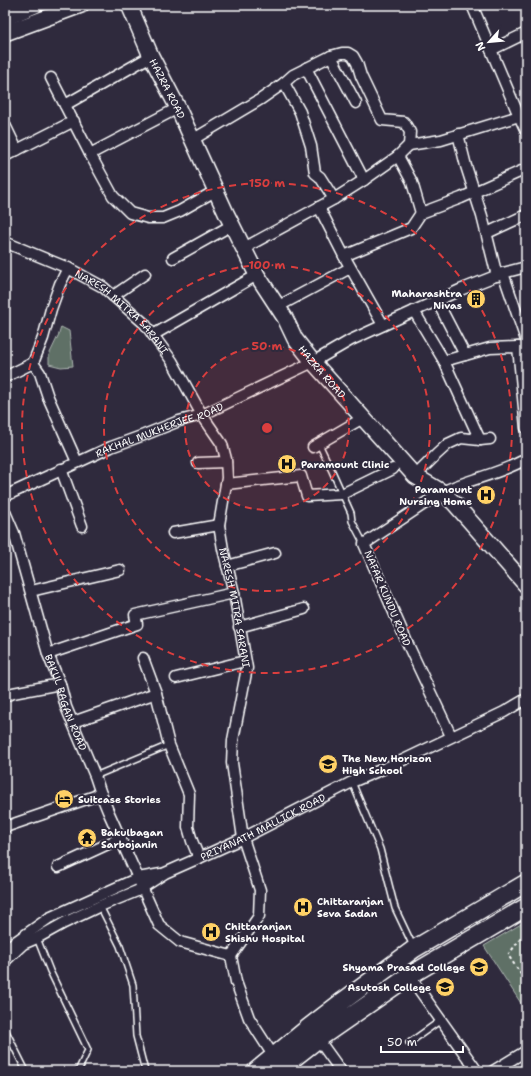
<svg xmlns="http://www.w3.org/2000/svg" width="531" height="1076" viewBox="0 0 531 1076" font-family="'Shantell Sans',sans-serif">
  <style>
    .green { fill: #5e6f66; stroke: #aeb7b2 }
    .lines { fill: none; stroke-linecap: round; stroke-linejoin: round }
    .lane-casing { stroke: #fff; stroke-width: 8 }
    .street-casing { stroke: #fff; stroke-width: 13 }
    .secondary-casing { stroke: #fff; stroke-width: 18 }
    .primary-casing { stroke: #fff; stroke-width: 20 }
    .path { stroke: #fff; stroke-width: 2; stroke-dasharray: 3 3; stroke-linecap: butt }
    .lane { stroke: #2f2a3d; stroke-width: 5 }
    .street { stroke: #2f2a3d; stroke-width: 10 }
    .secondary { stroke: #2f2a3d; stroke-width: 15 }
    .primary { stroke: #2f2a3d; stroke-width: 17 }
    .ring { fill: none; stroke: #da3e3e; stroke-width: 2; stroke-dasharray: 7 5 }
    .labels { text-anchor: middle; stroke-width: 4; stroke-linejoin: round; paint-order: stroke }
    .street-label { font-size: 10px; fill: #fff; stroke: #2f2a3d }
    .poi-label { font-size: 10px; font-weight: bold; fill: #fff; stroke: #2f2a3d; text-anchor: start }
    .centre { fill: #da3e3e; stroke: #2f2a3d; stroke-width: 2 }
    .ring-label { font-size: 12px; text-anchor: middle; font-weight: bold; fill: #da3e3e; stroke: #2f2a3d; stroke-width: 4; stroke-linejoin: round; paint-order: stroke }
  </style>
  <rect width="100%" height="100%" fill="#2f2a3d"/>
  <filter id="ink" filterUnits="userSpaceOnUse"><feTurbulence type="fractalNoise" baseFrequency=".025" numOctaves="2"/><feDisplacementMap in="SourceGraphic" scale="8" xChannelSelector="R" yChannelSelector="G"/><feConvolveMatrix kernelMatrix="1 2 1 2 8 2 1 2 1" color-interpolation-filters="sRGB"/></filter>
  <g filter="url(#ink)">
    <path class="green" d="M61,327L69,331L73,366L61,367L49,364V355L59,334Z
      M526,921V1011L484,946Z"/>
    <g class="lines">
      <g class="lane-casing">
        <path id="lane" d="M319,444L332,471L351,513L352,521L364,544
          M95,776L169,745
          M352,782L380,849L395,908L413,946
          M100,906L120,946L133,985L136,1036L145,1071
          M37,938L50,971L88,1050L78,1071
          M5,1029L26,1071
          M409,1043L441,1020"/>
      </g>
      <g class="street-casing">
        <g id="street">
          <path d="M472,5L519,116L526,131"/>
          <path d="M491,50L526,33"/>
          <path d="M331,56L356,103"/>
          <path d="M306,68L364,180"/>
          <path d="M51,78L90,154L113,196L130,213L148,218H163L180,211L215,191"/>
          <path d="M284,83L300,112L311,146L315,173L320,177L334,199"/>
          <path d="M65,105L151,56"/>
          <path d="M5,125L17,150"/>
          <path d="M458,134L466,166L482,216L497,276"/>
          <path d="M192,140L261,99L284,83L293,75L331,56L342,53H348L353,56L357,63L361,76L382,120L404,122L410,132L409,145L398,156L364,180L334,199L244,248"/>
          <path d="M409,145L441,140L519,116"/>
          <path d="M90,154L178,108"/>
          <path d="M5,156L74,121"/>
          <path d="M398,156L412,182L421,213"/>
          <path d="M319,207L344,256L383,325"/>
          <path d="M487,233L526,215"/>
          <path id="s1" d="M5,243H7L68,268L103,287L145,324L172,361L202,415L222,444L226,459L227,478L219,525L223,549L234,593L247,668L233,740L232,763L243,838L260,890L259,916L231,956L236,982L249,1018L276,1060"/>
          <path d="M344,256L411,228L421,213L461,198L526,169"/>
          <path d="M173,258L232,225"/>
          <path d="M503,273L526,340"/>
          <path d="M113,296L145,274"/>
          <path d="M437,301L465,355"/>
          <path d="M277,307L350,268"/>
          <path d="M414,311L444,361L480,440"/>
          <path d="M153,335L257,275"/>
          <path d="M526,348L518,347L526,428"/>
          <path d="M444,361L490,348L518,347"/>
          <path d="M33,363L40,373L48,397L77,462"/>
          <path d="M5,377L33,363L43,338L51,309L60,284L68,268"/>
          <path d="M313,447L363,418"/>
          <path d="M198,463L226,462"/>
          <path d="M61,469L82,526"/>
          <path d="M415,476L437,454L448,444L461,438L480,440L490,439"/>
          <path d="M226,484L301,476L307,496L342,494L393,469"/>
          <path id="s2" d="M5,496L111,447L144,435L179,421L202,415L313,362L351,340L460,290L503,273L526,267"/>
          <path id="s3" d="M5,512L14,533L48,654L60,684L66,707L95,776L101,794L108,811L159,925L180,942L231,956"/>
          <path d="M173,533L219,525"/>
          <path d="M227,566L275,553"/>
          <path d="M31,591L120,570"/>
          <path d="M239,627L304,609"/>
          <path d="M48,654L137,624L135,615L234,593"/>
          <path d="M143,658L156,693L169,745L189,794L188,827L192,841L199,858"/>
          <path d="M176,678L245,661"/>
          <path d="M5,696L13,693L60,684"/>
          <path d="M73,722L156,693"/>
          <path d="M451,736L410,649L364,544L442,492C469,479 500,474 526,459"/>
          <path d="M5,827L101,794"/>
          <path d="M58,867L121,838"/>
          <path d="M5,949L49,918L138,878L161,874"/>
          <path d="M398,960L477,1071"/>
          <path id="s4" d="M5,961L23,944L37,938L64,923L100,906L137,891L165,873L199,858L243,838L352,782L397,763L504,712L526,699"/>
          <path d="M318,1039L341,1071"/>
          <path d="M493,1071L526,1051"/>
        </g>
      </g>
      <g class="secondary-casing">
        <g id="secondary">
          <path id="s5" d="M129,5L151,56L178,108L226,213L257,275L285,318L295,339L313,362L415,476L442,492L455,504L526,585"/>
          <path d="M5,18L35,5"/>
          <path d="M5,33L81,5"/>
        </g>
      </g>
      <g class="primary-casing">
        <path id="primary" d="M256,1071L308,1028L343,1001L414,949L526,883
          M277,1071L318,1039L409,976L526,907"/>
      </g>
      <path class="path" d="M526,935L521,938L508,955L526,982"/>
      <use href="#lane" class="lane"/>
      <use href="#street" class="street"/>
      <use href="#secondary" class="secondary"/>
      <use href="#primary" class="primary"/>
    </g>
  </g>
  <circle cx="267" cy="428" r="82" fill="#da3e3e" fill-opacity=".12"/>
  <g class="ring">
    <circle cx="267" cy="428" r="82"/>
    <circle cx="267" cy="428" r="163"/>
    <circle cx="267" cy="428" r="245"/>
  </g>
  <defs>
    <g id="building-disc" transform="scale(1)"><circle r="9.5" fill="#ffd166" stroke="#2f2a3d"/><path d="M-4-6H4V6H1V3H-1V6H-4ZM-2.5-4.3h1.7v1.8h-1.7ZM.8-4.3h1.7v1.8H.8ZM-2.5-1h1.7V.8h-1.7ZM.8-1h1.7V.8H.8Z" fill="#111"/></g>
    <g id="hospital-disc" transform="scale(1)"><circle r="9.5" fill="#ffd166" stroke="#2f2a3d"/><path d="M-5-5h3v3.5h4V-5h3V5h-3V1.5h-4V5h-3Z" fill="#111"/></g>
    <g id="school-disc" transform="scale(1)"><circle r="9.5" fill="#ffd166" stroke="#2f2a3d"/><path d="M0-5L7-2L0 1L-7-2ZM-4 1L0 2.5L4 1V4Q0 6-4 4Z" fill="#111"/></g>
    <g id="hotel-disc" transform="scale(1)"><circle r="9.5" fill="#ffd166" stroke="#2f2a3d"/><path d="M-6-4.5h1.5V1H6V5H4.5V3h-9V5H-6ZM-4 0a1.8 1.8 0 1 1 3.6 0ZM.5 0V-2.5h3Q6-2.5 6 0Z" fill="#111"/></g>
    <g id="temple-disc" transform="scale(1)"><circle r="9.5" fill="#ffd166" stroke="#2f2a3d"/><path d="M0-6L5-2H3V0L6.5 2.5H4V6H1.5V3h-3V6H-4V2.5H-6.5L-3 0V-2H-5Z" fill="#111"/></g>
    <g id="university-disc" transform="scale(1)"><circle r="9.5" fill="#ffd166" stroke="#2f2a3d"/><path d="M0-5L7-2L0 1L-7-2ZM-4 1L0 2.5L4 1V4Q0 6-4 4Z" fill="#111"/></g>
  </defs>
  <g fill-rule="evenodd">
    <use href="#building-disc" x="476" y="299"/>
    <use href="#hospital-disc" x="287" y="464"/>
    <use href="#hospital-disc" x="486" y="495"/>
    <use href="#school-disc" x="328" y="764"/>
    <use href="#hotel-disc" x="64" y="799"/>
    <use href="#temple-disc" x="87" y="838"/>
    <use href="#hospital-disc" x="303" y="907"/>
    <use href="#hospital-disc" x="211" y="932"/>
    <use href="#university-disc" x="479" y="967"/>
    <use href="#university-disc" x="445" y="987"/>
  </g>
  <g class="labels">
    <g class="street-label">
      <text dy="4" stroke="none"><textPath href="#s5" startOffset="92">HAZRA ROAD</textPath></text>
      <text dy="4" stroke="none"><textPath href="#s1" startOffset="138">NARESH MITRA SARANI</textPath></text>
      <text dy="4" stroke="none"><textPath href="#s5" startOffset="416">HAZRA ROAD</textPath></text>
      <text dy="4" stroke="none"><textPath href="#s2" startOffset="168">RAKHAL MUKHERJEE ROAD</textPath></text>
      <text transform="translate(388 598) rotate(67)" y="4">NAFAR KUNDU ROAD</text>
      <text dy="4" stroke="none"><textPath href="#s1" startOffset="473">NARESH MITRA SARANI</textPath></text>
      <text dy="4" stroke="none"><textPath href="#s3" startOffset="200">BAKUL BAGAN ROAD</textPath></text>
      <text dy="4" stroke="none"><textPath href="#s4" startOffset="292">PRIYANATH MALLICK ROAD</textPath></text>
    </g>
    <g class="poi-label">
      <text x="462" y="297" text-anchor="end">Maharashtra<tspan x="462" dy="12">Nivas</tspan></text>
      <text x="301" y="468">Paramount Clinic</text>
      <text x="472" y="493" text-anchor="end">Paramount<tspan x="472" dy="12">Nursing Home</tspan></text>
      <text x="342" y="762">The New Horizon<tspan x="342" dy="12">High School</tspan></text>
      <text x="78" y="803">Suitcase Stories</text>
      <text x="101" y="836">Bakulbagan<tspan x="101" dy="12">Sarbojanin</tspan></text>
      <text x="317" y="905">Chittaranjan<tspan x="317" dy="12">Seva Sadan</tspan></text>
      <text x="225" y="930">Chittaranjan<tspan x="225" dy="12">Shishu Hospital</tspan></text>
      <text x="465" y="971" text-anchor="end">Shyama Prasad College</text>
      <text x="431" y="991" text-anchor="end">Asutosh College</text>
    </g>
  </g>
  <circle cx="267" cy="428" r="6" class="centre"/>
  <g class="ring-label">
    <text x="267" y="187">150 m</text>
    <text x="267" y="269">100 m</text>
    <text x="267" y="350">50 m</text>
  </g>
  <rect width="531" height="1076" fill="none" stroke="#2f2a3d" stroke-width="20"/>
  <rect x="10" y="10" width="511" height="1056" fill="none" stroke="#fff" stroke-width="1.5" filter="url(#ink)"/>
  <g transform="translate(489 42) rotate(243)" stroke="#2f2a3d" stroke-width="3" paint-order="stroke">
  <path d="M0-3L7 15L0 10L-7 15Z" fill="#ffffff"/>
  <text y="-6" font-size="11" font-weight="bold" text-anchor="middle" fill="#ffffff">N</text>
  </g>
  <path d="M381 1046v6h82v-6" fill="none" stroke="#ffffff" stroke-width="2"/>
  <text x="387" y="1046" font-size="12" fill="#ffffff" stroke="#2f2a3d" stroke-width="3" paint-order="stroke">50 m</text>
</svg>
